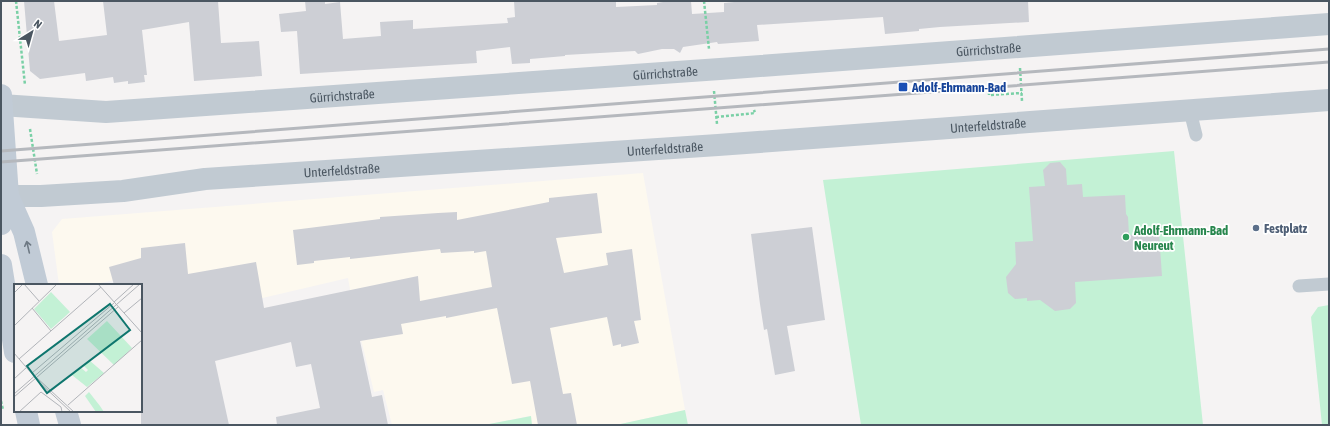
<svg xmlns="http://www.w3.org/2000/svg" width="1330" height="426" viewBox="0 0 1330 426" font-family="'Asap Condensed',sans-serif">
  <style>
    .commercial { fill: #fdf9ef }
    .green { fill: #c3f1d5 }
    .building { fill: #cdcfd5 }
    .lines { fill: none; stroke-linecap: round; stroke-linejoin: round }
    .path { stroke: #7ad0a6; stroke-width: 2.5; stroke-dasharray: 3 2; stroke-linecap: butt }
    .lane { stroke: #c1cad2; stroke-width: 13 }
    .street { stroke: #c1cad2; stroke-width: 22 }
    .secondary { stroke: #c1cbd6; stroke-width: 22 }
    .rail { stroke: #b5b8bd; stroke-width: 3 }
    .oneway { stroke: #6e7984 }
    .transit-dot { fill: #1a4fb4; stroke: #fff; stroke-width: 1.5 }
    .service-dot { fill: #5c6f8a; stroke: #fff; stroke-width: 1.5 }
    .leisure-dot { fill: #2e9e5b; stroke: #fff; stroke-width: 1.5 }
    .labels { text-anchor: middle; stroke-width: 3.5; stroke-linejoin: round; paint-order: stroke }
    .street-label { font-size: 13px; fill: #4a5661; stroke: #fff }
    .transit-label { font-size: 13px; font-weight: bold; fill: #164399; stroke: #fff; text-anchor: start }
    .service-label { font-size: 13px; font-weight: bold; fill: #4e5e75; stroke: #fff; text-anchor: start }
    .leisure-label { font-size: 13px; font-weight: bold; fill: #27864d; stroke: #fff; text-anchor: start }
    .inset-road { fill: none; stroke: #b1b4b9; stroke-width: 1 }
    .view { fill: #0f766e; fill-opacity: 0.15; stroke: #0f766e; stroke-width: 2 }
    .inset-edge { fill: none; stroke: #4a5661; stroke-width: 2 }
  </style>
  <rect width="100%" height="100%" fill="#f5f3f3"/>
  <path class="commercial" d="M643,173L685,410L616,425H532L530,416L484,425H392L383,390L374,392L353,307L348,278L216,309L141,285L137,275L92,285H59L52,232L62,219Z"/>
  <path class="green" d="M1174,151L1203,425H861L823,180Z
    M1329,305V425H1322L1311,317L1318,307Z
    M685,410L688,425H616Z
    M531,416L532,425H484Z"/>
  <path class="building" d="M24,1H54L59,41L107,35L103,1H218L221,43L259,41L262,76L194,81L189,22L142,30L147,75H144L145,82L128,84V81L114,83L113,77L86,81L85,73L40,79L30,71Z
    M305,1H325V4L340,2L343,39L381,36L380,22L413,20V29L508,23L507,18L515,17L514,1H616V7L657,5V3L663,2V1H691L692,14L724,12V3L744,1H1028L1029,22L940,27L919,29V31L885,34L883,17L757,25L759,41L718,44L717,42L683,47L680,53L674,49H662L638,54L635,51L565,55V56L530,59V63L512,64L510,47L476,51L477,63L300,74L297,31L281,32L279,14L306,11Z
    M1060,162L1066,169L1067,185L1082,184L1083,197L1125,195L1126,214L1128,217L1129,235L1159,233L1162,276L1075,282L1076,303L1070,309L1055,311L1040,300L1027,301V298L1015,299L1008,293L1006,277L1016,264L1015,242L1033,241L1029,187L1045,186L1043,170L1050,163Z
    M597,193L602,233L556,238L564,273L608,265L606,253L632,249L641,320L634,321L639,343L621,347V344L613,346L607,317L550,328L563,394L571,393L577,425H538L530,381L512,384L497,308L446,318V316L401,324L403,334L360,341L372,397L382,395L388,425H277L276,417L320,408L311,364L296,367L291,342L215,361L229,425H141V285H114L109,267L141,258V248L185,243L188,274L256,262L264,308L418,276L420,301L492,287L486,251L474,253V251L441,253L440,249L350,259V257L314,261V263L297,265L293,230L380,219V217L438,213L457,212V220L549,202V198Z
    M812,227L825,320L787,326L795,371L775,375L767,329L764,330L760,304L751,234Z"/>
  <g class="lines">
    <path class="path" d="M16,1L25,85
      M704,1L709,49
      M1020,68L1022,101
      M714,91L717,124
      M989,92V95L1022,93
      M716,117L755,113L754,110
      M30,129L37,174
      M1,401L3,410"/>
    <path class="lane" d="M1190,111L1196,135
      M1299,286L1329,284"/>
    <g class="street">
      <path id="s1" d="M1,105L106,112L720,69L1329,24"/>
      <path id="s2" d="M1,196H41L123,191L205,179L718,145L1329,100"/>
    </g>
    <path class="secondary" d="M1,95L8,196L1,224
      M8,196L24,232L37,285
      M1,265L15,352
      M26,411L29,425
      M66,411L70,425"/>
    <path class="rail" d="M1,151C444,119 886,81 1329,49
      M1,162L1329,62"/>
  </g>
  <defs><path id="oneway-shaft" d="M-6 0H5M1.5-3L5.5 0L1.5 3" fill="none" stroke-width="1.6" stroke-linecap="round" stroke-linejoin="round"/></defs>
  <use class="oneway" href="#oneway-shaft" transform="translate(28 247) rotate(-103)"/>
  <rect class="transit-dot" x="898" y="82" width="10" height="10" rx="2"/>
  <circle class="service-dot" cx="1256" cy="228" r="4"/>
  <circle class="leisure-dot" cx="1126" cy="237" r="4"/>
  <g class="labels">
    <g class="street-label">
      <text dy="5" stroke="none"><textPath href="#s1" startOffset="990">Gürrichstraße</textPath></text>
      <text dy="5" stroke="none"><textPath href="#s1" startOffset="666">Gürrichstraße</textPath></text>
      <text dy="5" stroke="none"><textPath href="#s1" startOffset="342">Gürrichstraße</textPath></text>
      <text dy="5" stroke="none"><textPath href="#s2" startOffset="990">Unterfeldstraße</textPath></text>
      <text dy="5" stroke="none"><textPath href="#s2" startOffset="666">Unterfeldstraße</textPath></text>
      <text dy="5" stroke="none"><textPath href="#s2" startOffset="342">Unterfeldstraße</textPath></text>
    </g>
    <g class="transit-label">
      <text x="912" y="92">Adolf-Ehrmann-Bad</text>
    </g>
    <g class="service-label">
      <text x="1264" y="233">Festplatz</text>
    </g>
    <g class="leisure-label">
      <text x="1134" y="235">Adolf-Ehrmann-Bad<tspan x="1134" dy="15">Neureut</tspan></text>
    </g>
  </g>
  <g transform="translate(14 284)">
    <rect width="128" height="128" fill="#f5f3f3"/>
    <path d="M37,8L56,28L37,45L20,25ZM93,37L118,64L100,81L73,55ZM75,76L90,89L73,103L58,91L66,83L72,88L74,86L70,82ZM75,108L86,122L90,128H82L71,112Z" fill="#c3f1d5"/>
    <path class="inset-road" d="M10,0L25,17M84,0L128,49M0,9L9,0M100,18L120,0M18,24L37,47M110,29L128,14M0,42L43,0M0,69L24,97L57,128M5,75L87,3M18,89L100,19M23,94L60,128M0,95L13,83M0,110L126,0M0,113L104,23M54,121L128,56M5,128L27,108L47,123L48,128"/>
    <path class="view" d="M96,20L116,46L33,109L13,82Z"/>
    <rect width="128" height="128" class="inset-edge"/>
  </g>
  <rect width="1330" height="426" fill="none" stroke="#4a5661" stroke-width="4"/>
  <g transform="translate(32 32) rotate(37)" stroke="#ffffff" stroke-width="3" paint-order="stroke">
  <path d="M0-3L7 15L0 10L-7 15Z" fill="#4a5661"/>
  <text y="-6" font-size="11" font-weight="bold" text-anchor="middle" fill="#4a5661">N</text>
  </g>
</svg>
